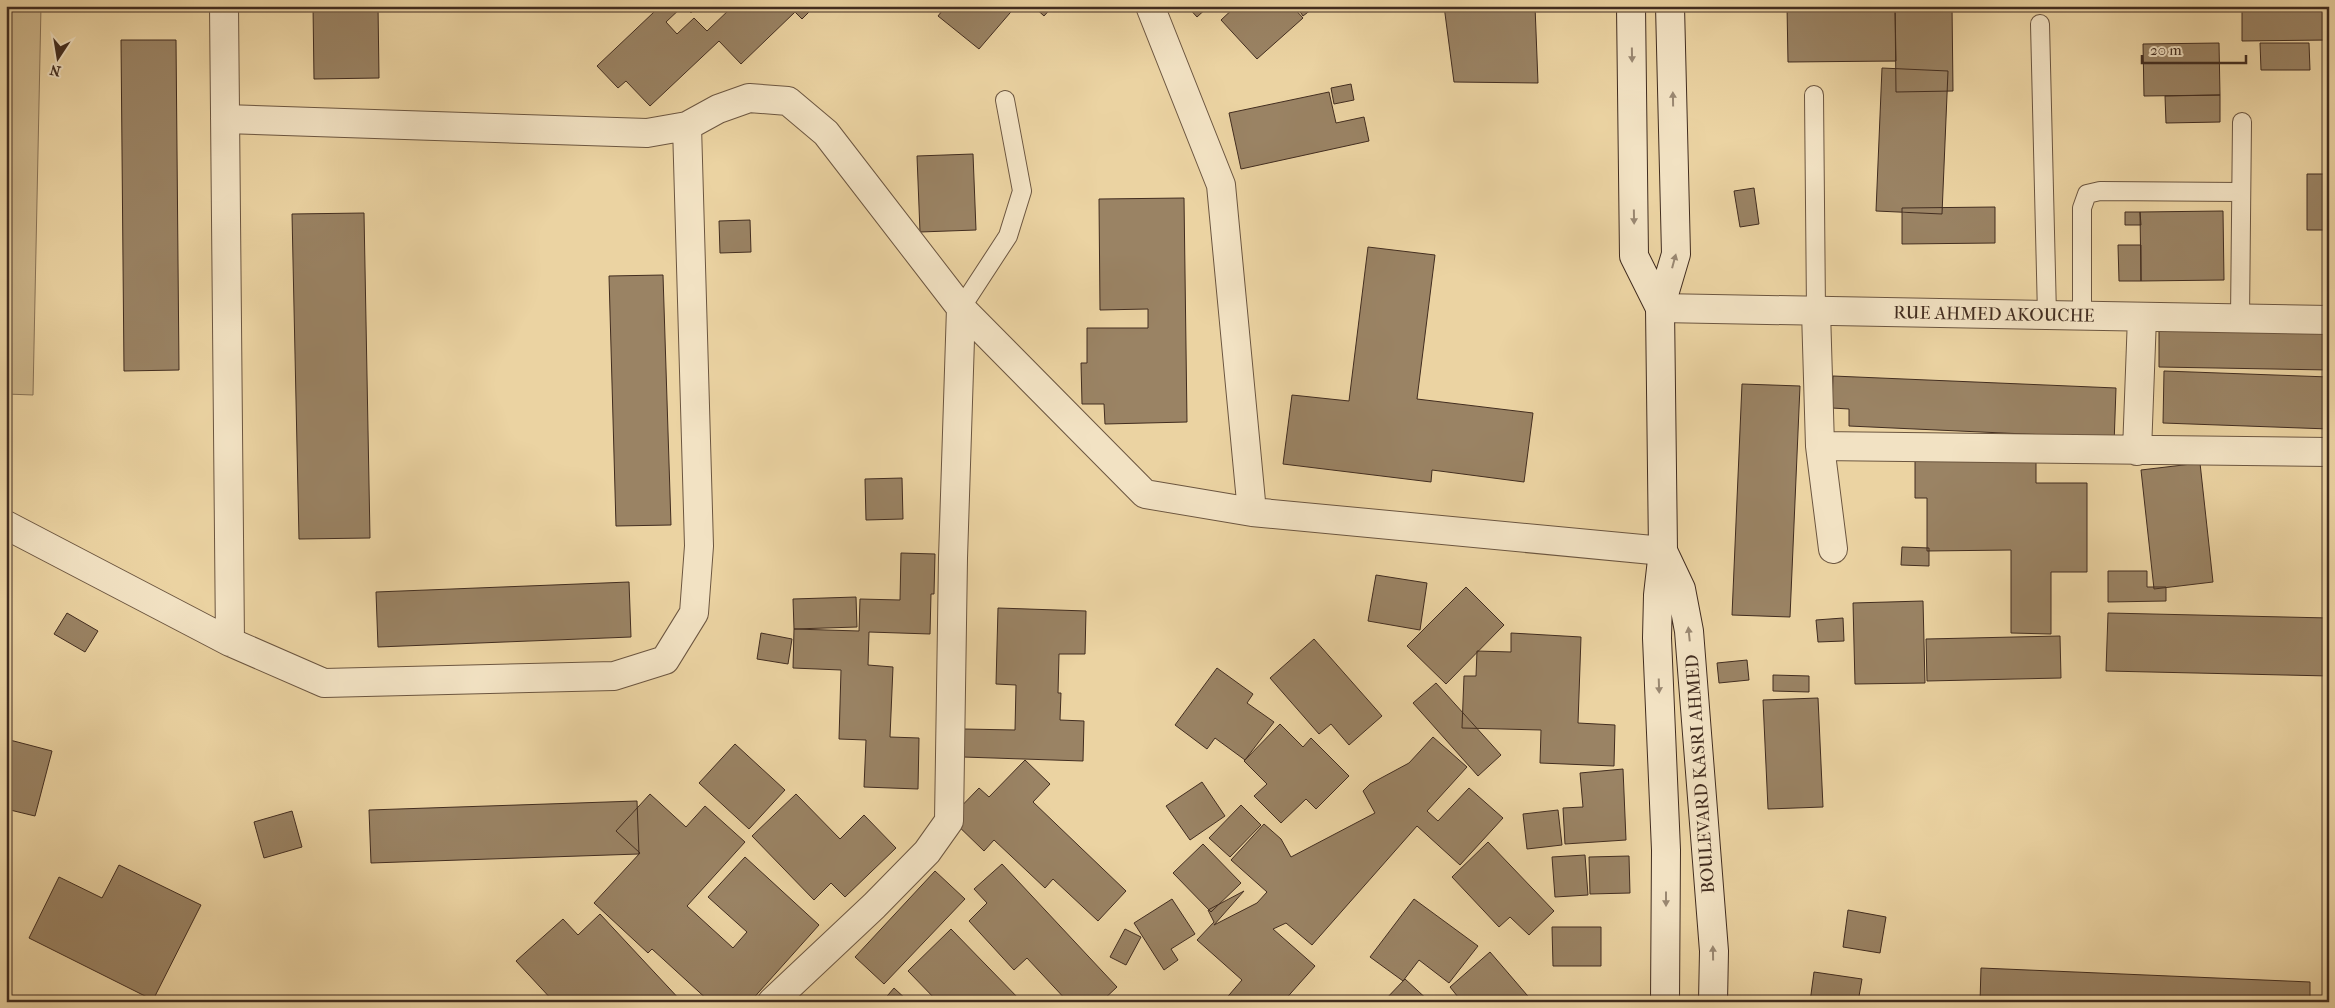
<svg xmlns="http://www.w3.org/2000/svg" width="2335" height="1008" viewBox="0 0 2335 1008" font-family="'IM FELL French Canon',serif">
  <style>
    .green { fill: #ceb78c; stroke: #887256 }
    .building { fill: #9a8364; stroke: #422d20 }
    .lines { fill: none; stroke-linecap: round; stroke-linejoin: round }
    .service-casing { stroke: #6c5640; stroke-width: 20 }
    .minor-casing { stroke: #6c5640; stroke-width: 30 }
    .secondary-casing { stroke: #422d20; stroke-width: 30 }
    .service { stroke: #f2e2c3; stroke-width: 18 }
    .minor { stroke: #f2e2c3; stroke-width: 28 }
    .secondary { stroke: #f2e2c3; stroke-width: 28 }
    .oneway { fill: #9a8872 }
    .labels { text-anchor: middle; stroke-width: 4; stroke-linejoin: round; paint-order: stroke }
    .street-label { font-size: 18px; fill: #422d20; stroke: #f2e2c3 }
  </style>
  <rect width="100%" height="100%" fill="#ebd3a2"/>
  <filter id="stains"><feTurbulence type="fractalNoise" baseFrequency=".004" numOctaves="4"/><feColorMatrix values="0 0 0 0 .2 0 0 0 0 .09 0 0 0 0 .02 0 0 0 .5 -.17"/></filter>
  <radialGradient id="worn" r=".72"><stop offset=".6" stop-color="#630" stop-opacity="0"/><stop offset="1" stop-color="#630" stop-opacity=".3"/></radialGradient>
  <path class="green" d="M6,6H41L33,395L6,394Z"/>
  <path class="building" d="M313,6H378L379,78L314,79Z
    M649,6H683L666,22L677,34L694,18L707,31L733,6H815L802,19L795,12L741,64L719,41L650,106L626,81L618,88L597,66L654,12Z
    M684,6H698L691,13Z
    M946,6H1016L979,49L938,16Z
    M1033,6H1053L1044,16Z
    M1187,6H1209L1197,17Z
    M1236,6H1292L1303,18L1257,59L1221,20Z
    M1296,6H1316L1303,16Z
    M1444,6H1535L1538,83L1454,82Z
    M1787,6H1895L1896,61L1788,62Z
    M1895,6H1952L1953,91L1896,92Z
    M2242,6H2325L2326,40L2242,41Z
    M2325,33H2329V68H2326Z
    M121,40H176L179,370L124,371Z
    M2219,43L2220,95L2144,96L2143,44Z
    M2260,43H2309L2310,70H2261Z
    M1882,68L1948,71L1942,214L1876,211Z
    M1351,84L1354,100L1334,104L1331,88Z
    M1329,92L1336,123L1364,117L1369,141L1241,169L1229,113Z
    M2220,95V122L2166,123L2165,96Z
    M973,154L976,230L920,232L917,156Z
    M2307,174H2329V230H2307Z
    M1754,188L1759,224L1740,227L1734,191Z
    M1184,198L1187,422L1105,424L1104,404H1082L1081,363H1087V328H1148V309L1100,310L1099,199Z
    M1995,207V243L1902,244V208Z
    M2223,211L2224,280L2141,281L2140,212Z
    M2125,212H2140L2141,225H2125Z
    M364,213L370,538L299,539L292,214Z
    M750,220L751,252L720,253L719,221Z
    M2118,245H2141V281H2119Z
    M1368,247L1435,255L1417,399L1533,413L1524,482L1432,470L1431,482L1283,464L1292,395L1349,401Z
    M663,275L671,525L616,526L609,276Z
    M2159,331L2329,333V370L2159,367Z
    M2164,371L2329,377V429L2163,423Z
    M1833,376L2116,388L2114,445L2069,436L1849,426V409L1832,408Z
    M1742,384L1800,386L1790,617L1732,615Z
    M1915,456H2036V483H2087V572H2051V634L2011,633V550L1927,551V498H1915Z
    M2200,463L2213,582L2154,589L2141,470Z
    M902,478L903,519L866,520L865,479Z
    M2329,539V581H2325Z
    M1902,547L1929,548V566L1901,565Z
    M901,553L935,554L934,594H931L930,634L869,632L868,665L893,667L890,737L919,738L918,789L864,787L866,740L839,739L841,670L793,668L794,629L859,631L860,599L900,600Z
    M2108,571H2147V587H2166V601L2108,602Z
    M1376,575L1427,583L1420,630L1368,621Z
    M629,582L631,637L378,647L376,592Z
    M1466,587L1504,625L1446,684L1407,646Z
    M856,597L857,627L794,629L793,599Z
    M1923,601L1925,683L1855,684L1853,603Z
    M998,608L1086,611L1085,654H1059L1058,693H1061L1060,720L1084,721L1083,761L963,757L964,729L1015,730L1016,685L996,684Z
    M67,613L98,631L85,652L54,634Z
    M2108,613L2329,618V676L2106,671Z
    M1843,618L1844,641L1818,642L1816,620Z
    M761,633L792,639L788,664L757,659Z
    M1511,633L1581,637L1578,723L1615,725L1614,766L1540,763L1541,730L1462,728L1464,676H1476L1477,651L1511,652Z
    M2060,636L2061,678L1927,681L1926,639Z
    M1314,639L1382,716L1349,745L1331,724L1319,734L1270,678Z
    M1747,660L1749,680L1719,683L1717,663Z
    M1217,668L1253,694L1247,703L1274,722L1245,760L1215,738L1207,749L1175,725Z
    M1773,675L1809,676V692L1773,691Z
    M1436,683L1501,755L1478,776L1413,703Z
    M1818,698L1823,807L1768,809L1763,700Z
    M1280,724L1303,747L1311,738L1349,776L1316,809L1306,799L1281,823L1254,796L1267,784L1244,761Z
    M1433,737L1467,767L1427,811L1438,821L1469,788L1503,818L1460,865L1417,826L1312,945L1286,923L1273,929L1315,966L1283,1002H1223L1242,980L1197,940L1214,922L1208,910L1244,891L1214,925L1257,903L1267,892L1231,860L1264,824L1281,839L1291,857L1375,813L1363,791L1370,784L1409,763Z
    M6,739L52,751L35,816L6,809Z
    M735,744L785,790L749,829L699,783Z
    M1025,760L1050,784L1033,802L1126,891L1098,921L1053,879L1045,888L994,840L984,851L950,818L979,788L989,797Z
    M1623,769L1626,840L1565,844L1563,808L1583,807L1580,773Z
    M1202,782L1225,816L1190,840L1166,806Z
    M650,794L686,827L705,806L745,842L687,906L733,948L747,932L708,897L745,857L819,925L750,1002H710L652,949L648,953L594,903L640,853L616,831Z
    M796,794L840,839L864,815L896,848L845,897L831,883L814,900L752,836Z
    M637,801L639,854L371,863L369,810Z
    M1241,805L1261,825L1230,857L1209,838Z
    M1558,810L1562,845L1527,849L1523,814Z
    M292,811L302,847L264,858L254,822Z
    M1488,842L1554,911L1529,935L1510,917L1499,927L1452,877Z
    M1203,844L1241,883L1211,912L1173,873Z
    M1585,855L1588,895L1555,897L1552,857Z
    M1629,856L1630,893L1590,894L1589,857Z
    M1002,864L1117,987L1101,1002H1068L1027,958L1014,970L969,921L987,903L974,889Z
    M119,865L201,905L153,1000L29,938L59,877L102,898Z
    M935,871L965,899L884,984L855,957Z
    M1172,899L1195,934L1171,949L1178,960L1164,970L1134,923Z
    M1414,899L1478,946L1449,983L1419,960L1403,981L1370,957Z
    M1848,910L1886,917L1880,953L1843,947Z
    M600,914L682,1002H603L600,998L597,1002H554L516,961L563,919L578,935Z
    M1552,927H1601V966H1553Z
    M951,929L1022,1002H938L908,971Z
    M1125,929L1141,937L1126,965L1110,957Z
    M1490,952L1533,1002H1462L1450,987Z
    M1981,968L2310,982V1002H1980Z
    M1814,972L1862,979L1858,1002H1810Z
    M1405,979L1430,1002H1383Z
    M894,988L909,1002H882Z"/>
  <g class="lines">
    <g class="service-casing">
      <path id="service" d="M2040,24L2047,315
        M1814,95L1816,311
        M961,308L1008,236L1022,191L1005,100
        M2082,316V208L2087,194L2100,191L2241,192
        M2240,318L2242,122"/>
    </g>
    <g class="minor-casing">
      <path id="minor" d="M224,6L230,642L324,683L614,676L665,660L694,613L699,546L687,126
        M1150,6L1221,185L1252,512
        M225,119L647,133L687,126L718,109L749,98L788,101L826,133L961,308L1145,494L1252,512L1663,551
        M1660,308L2329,320
        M1816,311L1820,446L1833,549
        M1820,446L2329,452
        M2137,451L2142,317
        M6,525L230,642
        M772,1002L874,906L927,852L949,821L953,558L961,308"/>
    </g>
    <g class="secondary-casing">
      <path id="secondary" d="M1631,6L1634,256L1660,308
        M1663,551L1681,589L1689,631L1714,951L1713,1002
        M1665,1002L1666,850L1657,638L1658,595L1663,551L1660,308L1676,254L1670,6"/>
    </g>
    <use href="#service" class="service"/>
    <use href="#minor" class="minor"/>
    <use href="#secondary" class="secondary"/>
  </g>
  <defs><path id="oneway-solid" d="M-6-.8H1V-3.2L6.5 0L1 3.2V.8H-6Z" transform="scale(1.25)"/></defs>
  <g class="oneway">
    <use href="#oneway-solid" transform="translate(1632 55) rotate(89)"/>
    <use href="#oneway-solid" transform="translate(1673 99) rotate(-91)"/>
    <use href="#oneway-solid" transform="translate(1634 217) rotate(89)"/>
    <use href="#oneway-solid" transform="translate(1674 261) rotate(-75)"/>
    <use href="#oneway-solid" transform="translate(1689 634) rotate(-96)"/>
    <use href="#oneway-solid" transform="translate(1659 686) rotate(88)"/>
    <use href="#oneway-solid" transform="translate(1666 899) rotate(90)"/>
    <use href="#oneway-solid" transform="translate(1713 953) rotate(-91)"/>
  </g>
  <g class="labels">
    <g class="street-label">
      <text transform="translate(1994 314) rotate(1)" y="6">RUE AHMED AKOUCHE</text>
      <text transform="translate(1700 774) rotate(-94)" y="6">BOULEVARD KASRI AHMED</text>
    </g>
  </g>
  <rect width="2335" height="1008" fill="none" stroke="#ebd3a2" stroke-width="25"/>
  <rect x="8" y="8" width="2320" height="993" fill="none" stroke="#422d20" stroke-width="2.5"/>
  <rect x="12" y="12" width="2310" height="983" fill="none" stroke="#422d20"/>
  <g transform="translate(58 58) rotate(192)" stroke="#f2e2c3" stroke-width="4" paint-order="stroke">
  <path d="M0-4L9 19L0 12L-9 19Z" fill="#422d20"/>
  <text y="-8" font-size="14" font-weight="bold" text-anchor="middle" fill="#422d20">N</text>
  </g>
  <path d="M2142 55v8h104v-8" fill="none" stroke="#422d20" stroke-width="2.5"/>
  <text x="2150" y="55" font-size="15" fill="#422d20" stroke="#f2e2c3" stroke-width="4" paint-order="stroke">20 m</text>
  <rect width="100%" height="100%" filter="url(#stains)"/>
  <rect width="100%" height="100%" fill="url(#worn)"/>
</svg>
